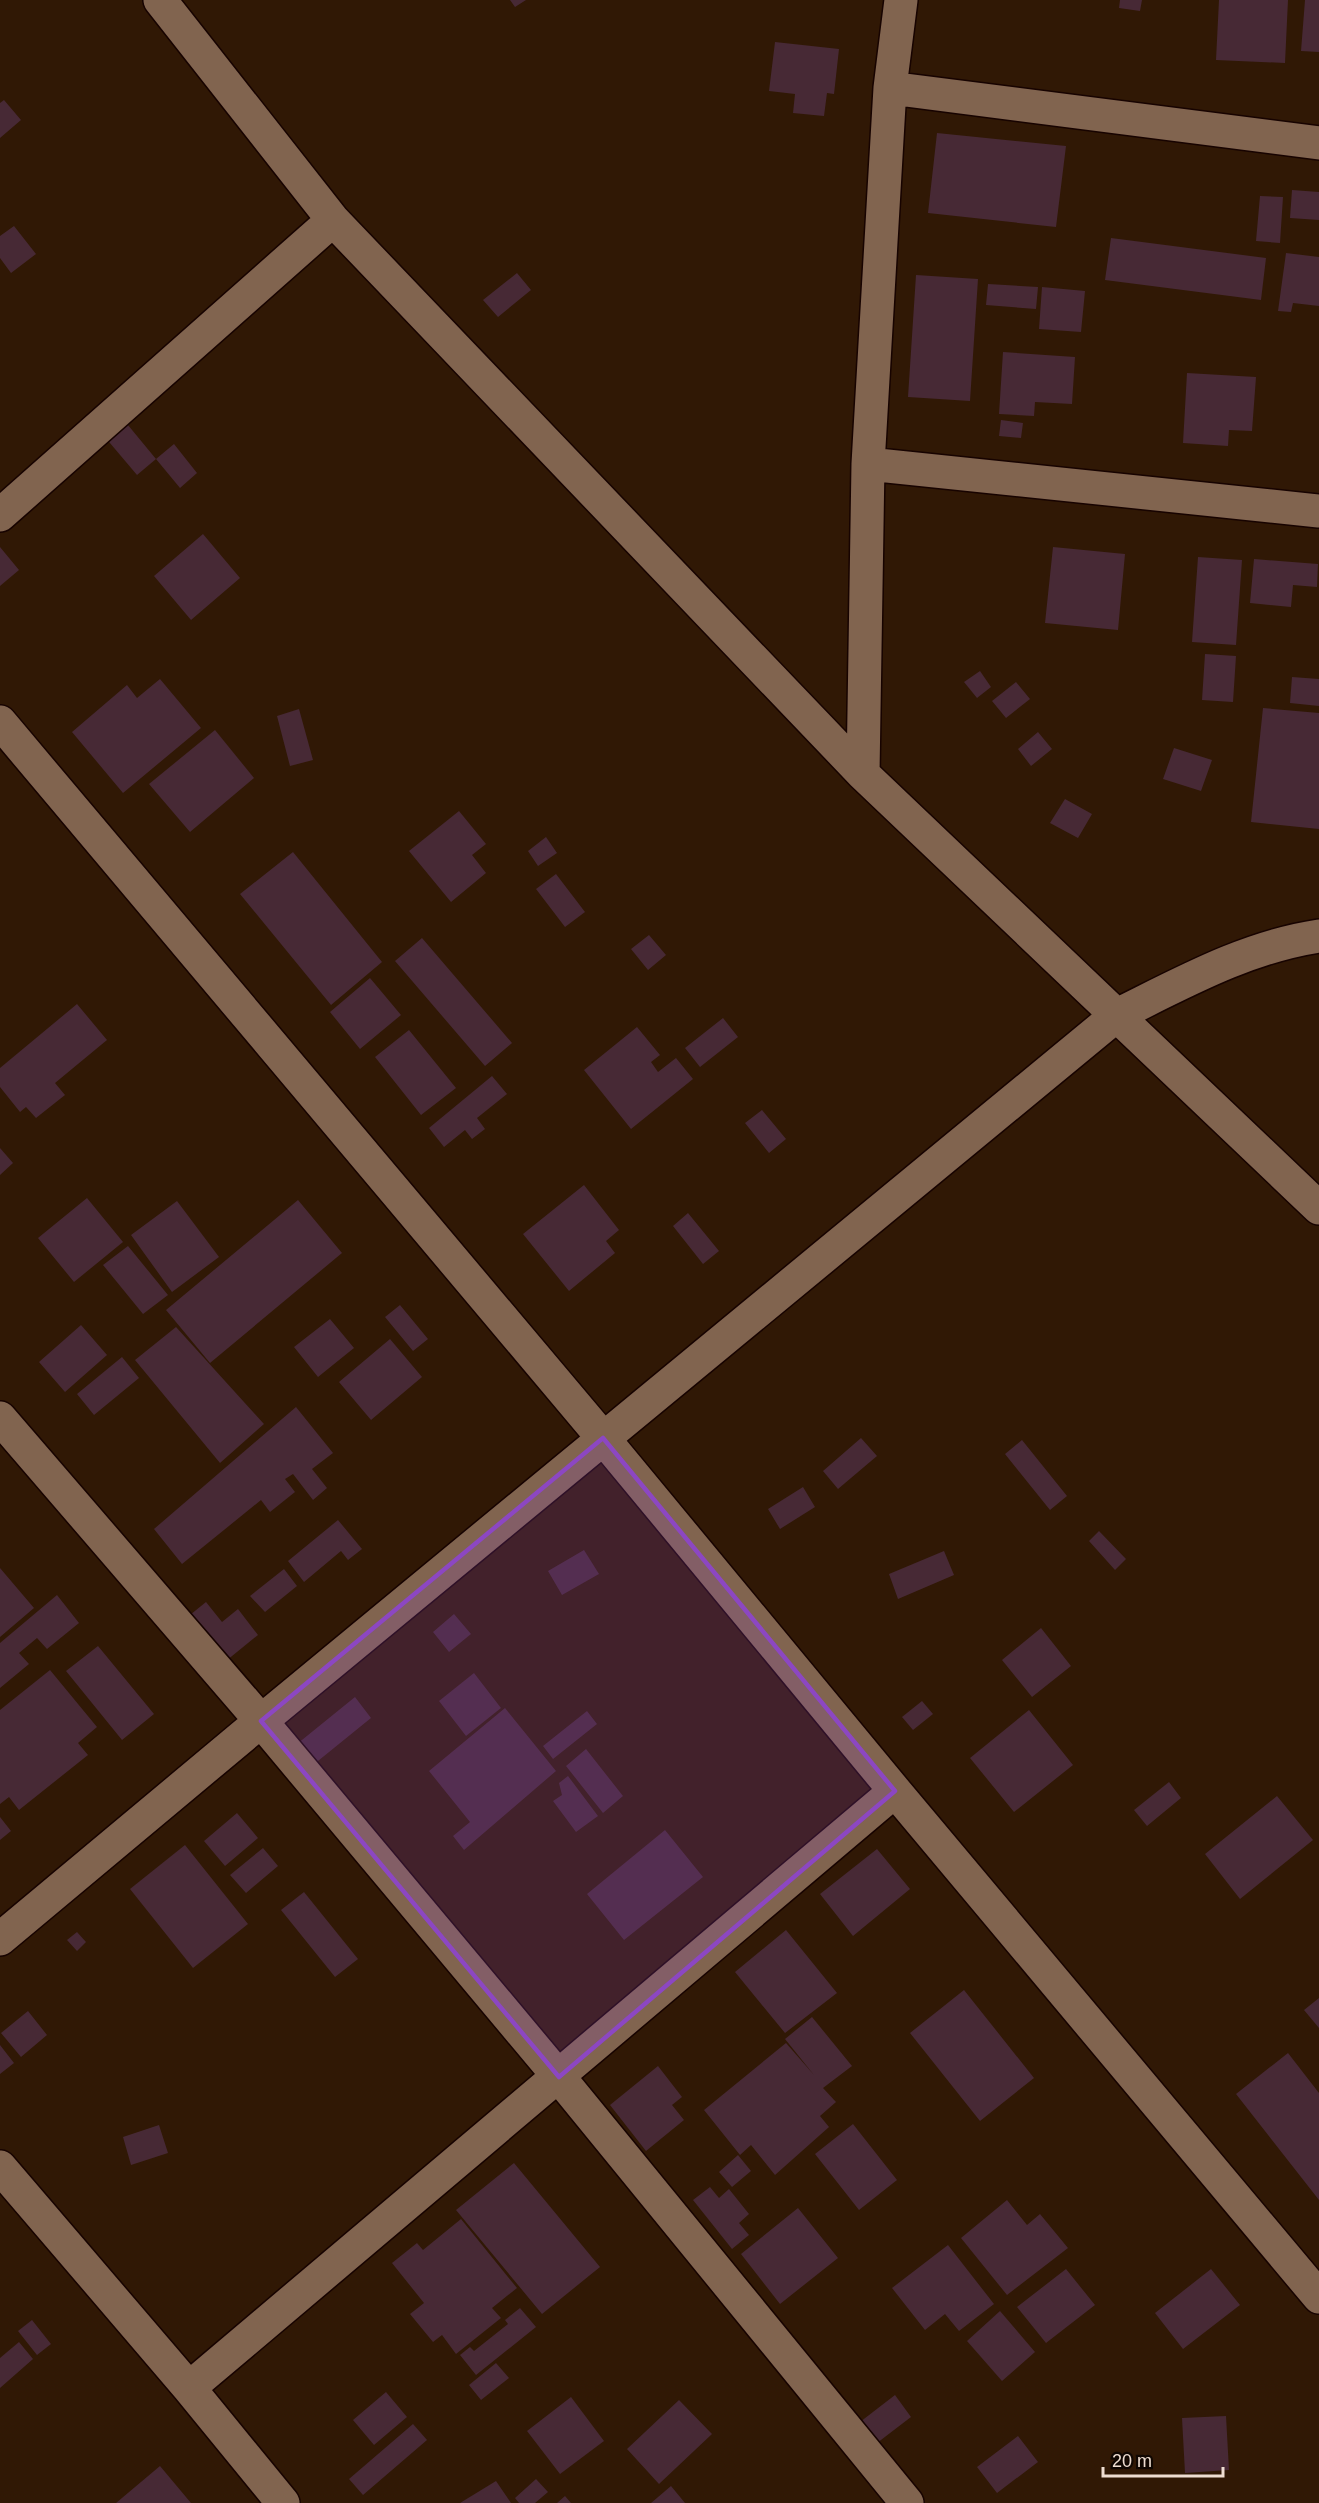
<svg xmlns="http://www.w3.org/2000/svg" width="1319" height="2503" viewBox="0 0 1319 2503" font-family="Arial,sans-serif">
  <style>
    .building { fill: #472935 }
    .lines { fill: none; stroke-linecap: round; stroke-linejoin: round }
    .minor-casing { stroke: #170300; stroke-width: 36 }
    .minor { stroke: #81644f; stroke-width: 33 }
    .marked { fill: #8c47c2; fill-opacity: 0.2; stroke: #8c47c2; stroke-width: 4.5; stroke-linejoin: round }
  </style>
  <rect width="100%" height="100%" fill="#301805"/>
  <path class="building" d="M510,0H526L515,7Z
    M1120,0H1142L1140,11L1119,8Z
    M1219,0H1288L1285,63L1216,60Z
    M1305,0H1319V52L1301,51Z
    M775,42L839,49L834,94L827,93L824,116L793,113L795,94L769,91Z
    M4,100L21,120L0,138V103Z
    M937,133L1066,146L1056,227L928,213Z
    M1292,190L1319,192V220L1290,218Z
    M1260,196L1283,197L1280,243L1256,241Z
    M14,226L36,254L11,273L0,258V236Z
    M1111,238L1266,258L1261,300L1105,280Z
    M1286,253L1319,257V306L1293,303L1291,312L1278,311Z
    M517,273L531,290L498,317L483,300Z
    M916,275L978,279L970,401L908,397Z
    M988,284L1038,287L1036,309L986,305Z
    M1042,287L1085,291L1081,332L1039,329Z
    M1003,352L1075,357L1072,404L1035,402L1034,416L999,414Z
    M1187,373L1256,377L1252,431L1229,430L1228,446L1183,443Z
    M123,419L156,459L137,475L104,436Z
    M1001,420L1023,423L1021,438L999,436Z
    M174,444L197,473L180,488L156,459Z
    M203,534L240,578L191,620L154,576Z
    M0,547L19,570L0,586Z
    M1053,547L1125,554L1118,630L1045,623Z
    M1198,557L1242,560L1236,645L1192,642Z
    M1254,559L1318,564L1317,587L1293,585L1291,607L1250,603Z
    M1205,654L1236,656L1233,702L1202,700Z
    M980,671L991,687L977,698L964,682Z
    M1292,677L1319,679V706L1290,703Z
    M160,679L201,728L123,793L72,732L127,685L137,698Z
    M1016,682L1030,699L1006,718L992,701Z
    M1263,708L1319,713V829L1251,822Z
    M299,709L313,760L290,766L277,716Z
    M215,730L254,778L190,832L149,784Z
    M1038,732L1052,749L1031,766L1018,749Z
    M1174,748L1212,760L1201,791L1163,779Z
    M1065,799L1092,814L1078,838L1050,823Z
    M459,811L486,844L472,855L486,873L451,902L409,851Z
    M546,837L557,853L538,866L528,851Z
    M293,852L382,962L331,1005L240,894Z
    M556,874L585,912L565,927L536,889Z
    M649,935L666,955L648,970L631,949Z
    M422,938L512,1043L485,1066L395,961Z
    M370,978L401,1015L360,1049L330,1012Z
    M77,1004L107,1040L55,1083L65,1095L36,1118L26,1107L20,1112L0,1087V1068Z
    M723,1018L738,1037L700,1067L685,1048Z
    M637,1027L660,1055L651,1062L658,1072L676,1058L693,1079L631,1129L584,1070Z
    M409,1030L456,1088L421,1115L375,1057Z
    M492,1076L507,1094L477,1118L485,1129L472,1139L465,1130L444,1147L429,1128Z
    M762,1110L786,1139L769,1153L745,1123Z
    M0,1148L13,1163L0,1175Z
    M584,1185L619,1230L606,1241L615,1253L569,1291L523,1234Z
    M87,1198L123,1242L74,1282L38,1238Z
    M298,1200L342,1253L210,1363L166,1310Z
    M177,1201L219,1257L172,1292L131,1235Z
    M688,1213L719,1251L703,1264L673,1226Z
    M128,1246L168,1295L143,1314L103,1265Z
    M400,1305L428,1339L413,1351L385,1317Z
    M330,1319L354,1348L318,1377L294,1347Z
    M81,1325L107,1355L65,1392L39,1362Z
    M176,1327L264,1424L220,1463L135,1360Z
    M390,1339L422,1377L371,1420L339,1382Z
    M122,1357L139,1378L94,1415L77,1394Z
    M296,1407L333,1453L312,1469L327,1488L313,1500L293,1474L285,1479L295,1492L270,1512L261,1500L182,1564L154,1529Z
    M861,1438L877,1456L838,1489L823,1471Z
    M1022,1440L1067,1496L1050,1510L1005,1454Z
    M803,1487L815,1507L780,1529L768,1509Z
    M338,1520L362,1549L348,1560L341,1551L304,1582L288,1561Z
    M1099,1531L1126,1559L1115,1570L1089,1541Z
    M584,1550L599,1574L562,1595L548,1571Z
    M944,1551L954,1575L898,1599L889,1574Z
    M0,1568L34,1608L0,1637Z
    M284,1569L297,1586L265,1612L250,1596Z
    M57,1595L79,1623L47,1649L37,1638L19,1653L29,1664L0,1688V1643Z
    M206,1602L222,1622L238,1609L258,1635L221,1665L185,1619Z
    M454,1614L471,1634L449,1652L433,1632Z
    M1041,1628L1071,1666L1032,1697L1002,1660Z
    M98,1646L154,1714L122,1740L66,1671Z
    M50,1670L97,1727L78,1743L88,1755L19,1810L9,1797L0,1804V1710Z
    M474,1673L501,1708L466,1736L439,1701Z
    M355,1697L371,1718L313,1765L297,1744Z
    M922,1701L933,1714L913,1730L902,1717Z
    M505,1708L556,1771L464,1850L453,1836L470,1822L429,1771Z
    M1029,1710L1073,1765L1014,1812L970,1758Z
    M587,1711L597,1724L553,1759L543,1746Z
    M586,1749L623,1796L603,1813L566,1766Z
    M568,1776L598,1816L576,1832L553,1801L562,1795L559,1783Z
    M1169,1782L1181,1798L1147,1826L1134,1810Z
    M1277,1796L1313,1840L1240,1899L1205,1854Z
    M237,1813L258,1838L225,1866L204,1841Z
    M0,1817L11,1831L0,1840Z
    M665,1830L703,1877L624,1940L587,1894Z
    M185,1845L248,1924L193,1968L130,1889Z
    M263,1848L278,1866L246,1893L230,1875Z
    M877,1849L910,1889L853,1936L820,1894Z
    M304,1892L358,1959L335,1977L281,1910Z
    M786,1930L837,1993L785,2033L735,1972Z
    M77,1932L86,1942L77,1951L67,1940Z
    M964,1990L1034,2078L980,2121L910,2033Z
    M1319,1998V2028L1304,2010Z
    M28,2011L47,2035L21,2057L1,2033Z
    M812,2017L852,2066L823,2088L836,2102L820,2116L829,2127L775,2175L751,2145L740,2155L704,2110L786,2043L814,2075L785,2039Z
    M0,2045L14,2063L0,2074Z
    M1288,2053L1319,2093V2200L1236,2094Z
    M658,2066L682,2097L672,2105L684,2120L646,2151L610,2105Z
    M853,2124L897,2180L859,2210L815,2154Z
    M159,2125L168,2153L131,2165L123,2137Z
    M738,2155L751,2171L732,2187L719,2172Z
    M514,2163L600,2267L542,2314L456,2210Z
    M710,2187L719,2198L729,2189L749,2214L739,2223L749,2235L732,2249L693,2200Z
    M1007,2200L1027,2225L1040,2214L1068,2248L1007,2295L961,2238Z
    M798,2208L838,2258L780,2304L741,2254Z
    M461,2219L517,2288L492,2308L501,2318L456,2354L442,2335L433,2342L410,2314L424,2303L392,2263L417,2243L423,2250Z
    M948,2245L994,2304L959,2331L945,2314L925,2330L892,2288Z
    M1066,2269L1095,2305L1046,2343L1017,2307Z
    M1211,2269L1240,2305L1183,2349L1155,2313Z
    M520,2308L536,2327L476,2375L460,2355L470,2347L474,2351L508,2324L505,2320Z
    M1000,2311L1035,2352L1002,2381L967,2341Z
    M32,2320L51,2344L37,2355L18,2331Z
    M19,2342L33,2359L0,2388V2358Z
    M496,2363L509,2378L481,2400L469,2385Z
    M386,2392L407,2417L374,2445L353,2420Z
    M895,2395L911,2417L877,2443L860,2422Z
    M571,2397L604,2441L560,2474L527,2431Z
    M679,2400L712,2434L659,2484L627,2449Z
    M1226,2416L1229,2470L1185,2473L1182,2418Z
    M413,2424L427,2440L363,2495L349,2479Z
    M1018,2436L1038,2462L997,2493L977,2467Z
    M160,2466L191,2503H116Z
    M536,2479L548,2492L535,2503H519L515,2498Z
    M496,2481L511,2503H460Z
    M671,2486L685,2503H651Z
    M565,2496L571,2503H557Z"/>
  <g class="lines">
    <g class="minor-casing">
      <path id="minor" d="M160,0L333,220L863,774L1319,1208
        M890,88L1319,143
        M868,464L1319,511
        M0,515L333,220
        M0,722L603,1438L895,1791L1319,2297
        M863,774L868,464L890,88L901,0
        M0,1418L261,1721L559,2077L907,2503
        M0,1939L261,1721L1117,1015C1182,983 1246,947 1319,936
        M0,2167L189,2388L283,2503
        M189,2388L895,1791"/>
    </g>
    <use href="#minor" class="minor"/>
  </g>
  <path class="marked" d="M603,1438L895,1791L559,2077L261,1721Z"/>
  <path d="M1103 2467v9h120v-9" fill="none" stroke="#eeddd1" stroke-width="3"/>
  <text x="1112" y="2467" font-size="18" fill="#eeddd1" stroke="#100702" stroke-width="4.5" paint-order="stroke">20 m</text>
</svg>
